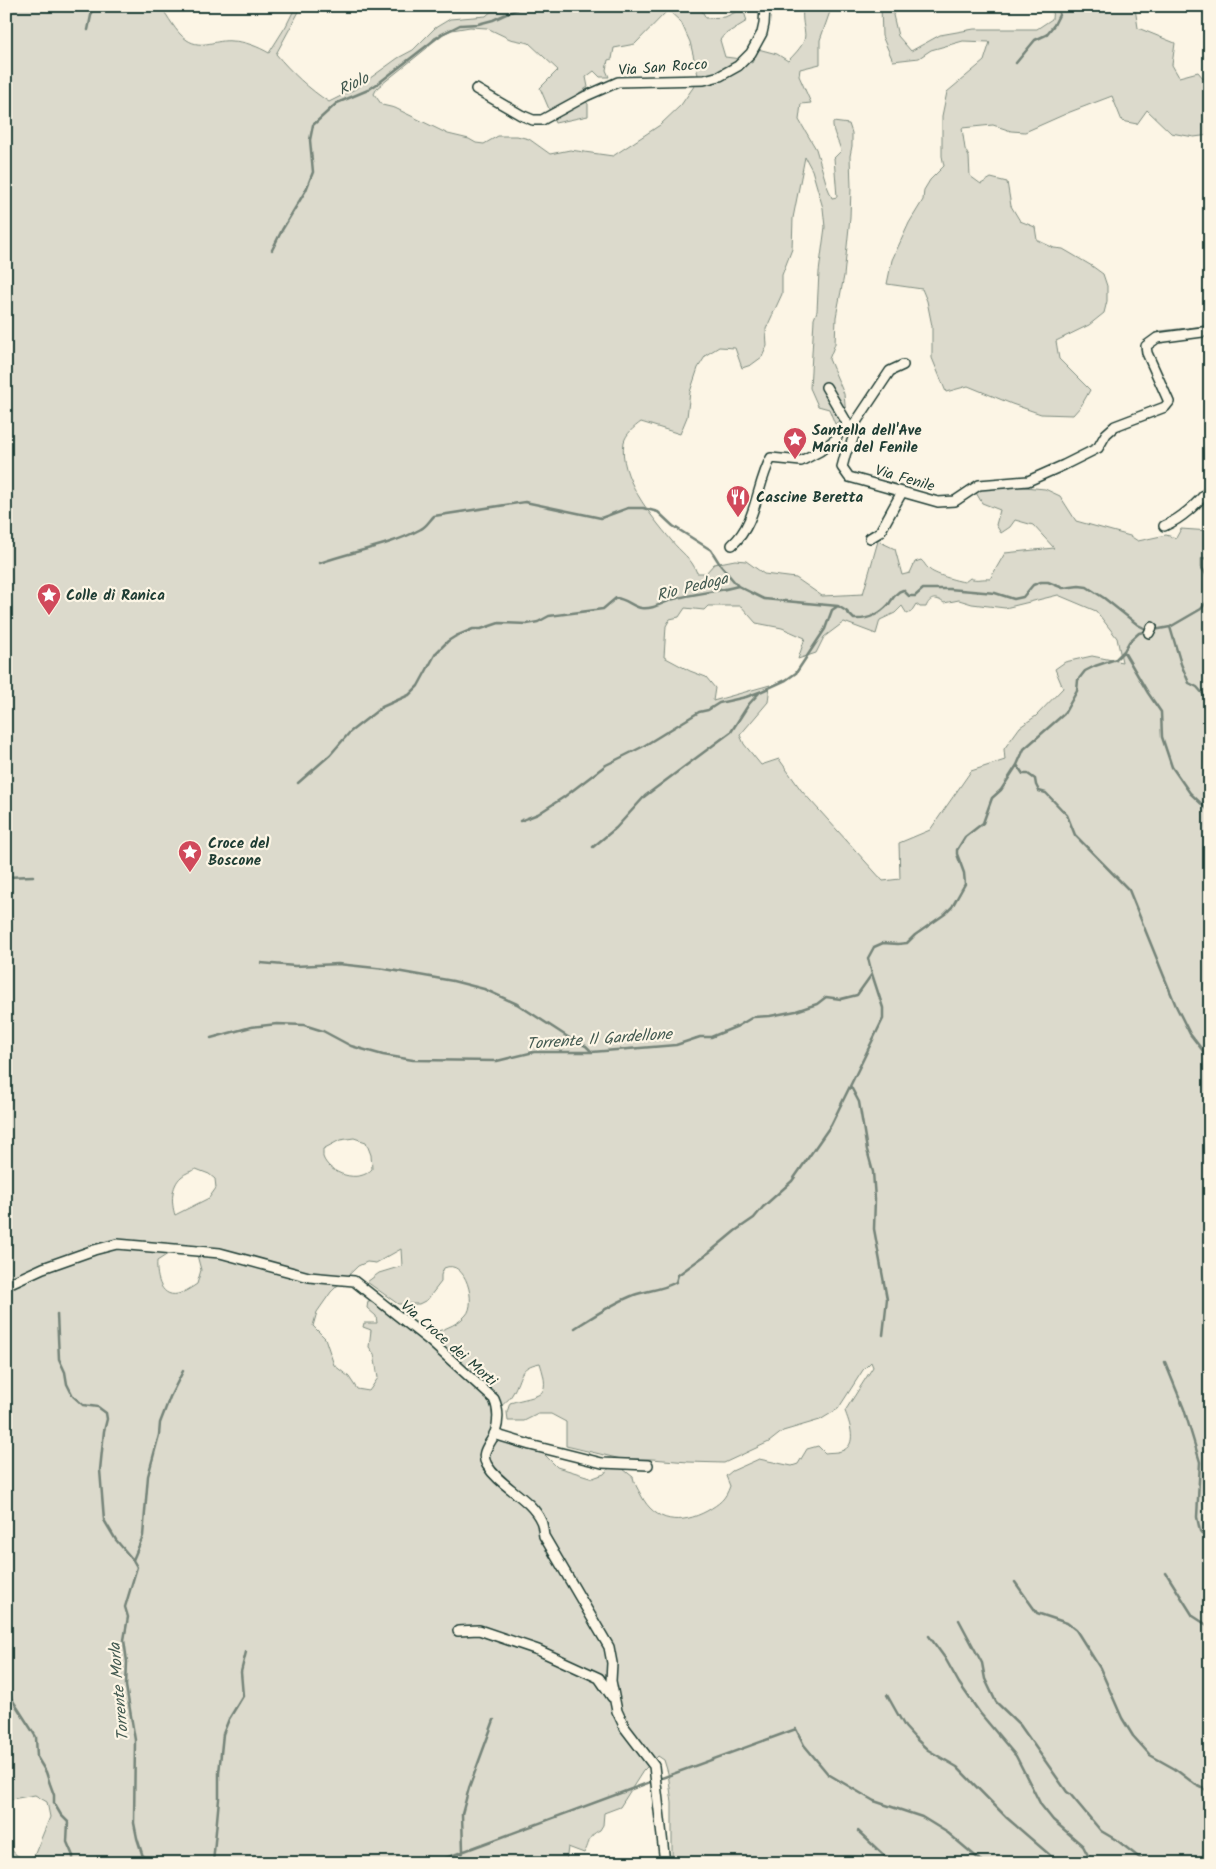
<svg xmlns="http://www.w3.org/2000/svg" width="1216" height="1869" viewBox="0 0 1216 1869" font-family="Kalam,sans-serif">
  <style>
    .green { fill: #dcdacc; stroke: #7e8c80; fill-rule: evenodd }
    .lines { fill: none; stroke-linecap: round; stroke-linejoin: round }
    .stream { stroke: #758479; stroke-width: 2.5 }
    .street-casing { stroke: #1f3d34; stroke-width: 12 }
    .street { stroke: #fcf5e5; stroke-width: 9 }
    .labels { text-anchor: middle; stroke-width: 4.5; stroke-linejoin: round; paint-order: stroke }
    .street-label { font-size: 15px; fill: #1f3d34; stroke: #fcf5e5 }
    .poi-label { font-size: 15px; font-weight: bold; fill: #1f3d34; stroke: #fcf5e5; text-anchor: start }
    .water-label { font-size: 16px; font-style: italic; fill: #435a51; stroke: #fcf5e5 }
  </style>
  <rect width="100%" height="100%" fill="#fcf5e5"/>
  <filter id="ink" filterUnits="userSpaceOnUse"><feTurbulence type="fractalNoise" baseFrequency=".02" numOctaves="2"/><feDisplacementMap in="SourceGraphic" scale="10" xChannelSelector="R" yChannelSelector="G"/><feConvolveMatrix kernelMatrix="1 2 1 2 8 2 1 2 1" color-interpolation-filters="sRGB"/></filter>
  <g filter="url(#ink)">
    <path class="green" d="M6,6H160C169,17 175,32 187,40C202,50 216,39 232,41C244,41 259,47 269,53L286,26L296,6H302L276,54C290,71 310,90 329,102L355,89L398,58L413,50L435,28L450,19L486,16L497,6H703L702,11L706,18L725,17L736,12H744L747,21L724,35L720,40L725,57L741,59L752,63L758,49L777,54L788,61C816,33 800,37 803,6H832L820,40V64L800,69L799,76L811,103L801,104L799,120L816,149L827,186L832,198L837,197L834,158L841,151C839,141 832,133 833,122L849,124L852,133V146L850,156L851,188L850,217L844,276L836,317L835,344L829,359L844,394L846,416L835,424L829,409L818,406L810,388L814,319L817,311L819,272L825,227L823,208L812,170L805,157L793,218L792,249L782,275V294L766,329L767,346L762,357L751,365L742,368L735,348L719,347L706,355L698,368L690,392L687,417L680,434L641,422C634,427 626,434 624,442C618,476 651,516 671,540C681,553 691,557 697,573H706L714,564L735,560L746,561L764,574L796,578L822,596L863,594L878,541L895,549L902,575L910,573L915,562L921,560C925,563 925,566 929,569C933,574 957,581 965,582L970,578C976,581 983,578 990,579L1005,553L1054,548L1033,525L1015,520L1010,527L1001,533L996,525L1000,510L982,503L975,491L1003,485L1045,489L1060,496L1076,521L1130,536L1138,541L1166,535L1176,538L1181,529L1210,531V1863H672V1803L668,1773L664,1760L658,1756L643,1771L620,1807L604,1813L603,1825L600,1830C586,1837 591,1842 584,1853L568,1847L566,1863H6V1828C8,1845 10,1854 26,1860L34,1856L50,1817L47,1802L35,1795L6,1800ZM668,10L681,22L690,42L699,79L681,105L660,125L613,156L570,150L550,154L529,139L517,136H498L484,144L476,143L469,139L448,134L395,108L382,105L374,94L377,88L427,48L434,38L452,30L470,27L487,28L510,39L529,43L558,70L540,88L555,123L588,116V104L579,93L588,87L586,77L594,71L600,77H609L606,70L608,60L612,59L614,48L635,44ZM1058,595L1096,611L1117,638L1122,662L1092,656L1065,662L1055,669L1063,688L1036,716L1020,727L1004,749L1005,760L971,771L930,830L899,843L900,879L883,881L801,790L779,759L761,765L744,744L740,735L768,702L770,685L713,701L715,688L706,677L690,671L664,657L666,626L670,619L679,617L685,608L704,610L708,606H741L756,623L782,628L805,638L798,659L816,653L824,637L844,622L876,634L880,620L895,613L902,606L907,614L911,612L916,604L920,607H926C930,597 936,597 944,603L959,600L972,604L1005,608ZM354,1138L366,1142L371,1155L372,1169C359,1184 329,1174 323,1157C323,1156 323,1150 323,1149L340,1140ZM196,1169L209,1174L215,1179L216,1188L209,1198L175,1215C171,1203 171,1186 181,1177C185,1173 192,1171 196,1169ZM401,1249L402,1266L379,1273L367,1282L398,1304H419L427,1300L441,1282V1275L444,1268C466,1258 477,1304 466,1315C456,1327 439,1330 425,1336L378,1305L368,1301L367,1308L376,1316L377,1323H364L363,1327L371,1330L369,1347L374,1354L378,1378L369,1391L357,1389L349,1377L334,1365L325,1338L313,1326L317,1312L331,1292L358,1266L367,1262L376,1263ZM171,1252L197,1255L201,1270L197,1284C191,1288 185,1292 178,1294C159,1298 156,1273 157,1261ZM871,1362L873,1367L845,1411C849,1422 859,1446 841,1451C836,1453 830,1452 825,1453L818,1446L807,1449L798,1464L792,1466L759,1459L732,1471L726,1476L730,1486C725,1500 720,1503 707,1511C681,1525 655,1523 641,1495C638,1489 634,1483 633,1477L623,1469L610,1467L604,1474L593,1478L557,1467L544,1454L529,1447L503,1441H496V1421L493,1413C499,1407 509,1401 513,1393C522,1377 518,1367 540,1363C552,1400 539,1394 510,1403L507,1412L508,1421H524L538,1414H551L566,1422V1446L621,1459H652L688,1462L724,1463L769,1442L783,1431L820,1420L838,1409L863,1370Z
      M881,6H898L893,15L898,36L911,51L940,35L974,29H1037L1052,19L1053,6H1138L1135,8L1138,28L1175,43L1172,65L1179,77L1198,72L1210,86V135L1194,137L1171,133L1147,110L1137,124L1122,121L1112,96L1070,112L1025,132L1011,131L993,125L962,128L965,149L969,157L970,176L981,184L991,178L1007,182L1011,206L1020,221L1035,227L1037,240L1054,248L1063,249L1092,266L1103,274L1107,286V301L1104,313L1089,325L1056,341L1059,359L1090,390L1081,406L1073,415L1041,414L1012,404L968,386L946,392L932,358V326L927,301L922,289L887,284L892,260L909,223L923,200L924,190L930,180L944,166L942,156V116L947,92L984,61L990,42L963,41L931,50L919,58L893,61L882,36Z"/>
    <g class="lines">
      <path class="stream" d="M88,30L93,6
        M1016,63L1035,40L1046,35L1054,25L1059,15L1060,6
        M272,250L282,230L306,190L313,172L310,140L313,125L337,103L368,90L380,82L442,34L460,25L478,24L493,20L524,6
        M1159,332L1210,326
        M1210,557L1202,559V568L1210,581
        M320,563C353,551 390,546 421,529C426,527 430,520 434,516L525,502L601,518L628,508H643L658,512L673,526L711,550L721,566L738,586
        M1170,627L1181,664L1189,683L1197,687L1210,702
        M1154,630L1170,627L1201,609L1210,598
        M1124,652L1148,693L1161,712L1162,737L1172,767L1190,793L1210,812
        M1017,765L1023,774H1028L1035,779L1036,785L1039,791L1046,793L1067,815L1075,835L1129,890L1176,1006L1190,1034L1210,1060
        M298,783L330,755L350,732L382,707L409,695L418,686L436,653L448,641L456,636L473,629H481L499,623L527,624L538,622L549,616L603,609L616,598C626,599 632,606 641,608C653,610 663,602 674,599C695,593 717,592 738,586L764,599L838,606L846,611L854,619C868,620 879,615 889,604C893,598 896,592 903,590L909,596H915L923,589H949L995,593L1014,599L1023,597L1033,585L1041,582H1048L1063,588L1079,586L1087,587L1104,598L1138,625L1148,630
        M520,821L538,814L564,797L606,765L642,747L699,712L708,710L719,703L746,697L762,691L786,680L796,673L825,629L832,610L838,606
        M593,847L616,828L645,796L731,732L749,704L759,693
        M6,877L33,876
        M261,963L295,966L338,964L385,969L453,981L484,989L517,1004L574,1041L586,1046L592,1052
        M211,1038L251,1027L277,1024L304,1025L323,1031L351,1046L383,1055L413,1060L497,1061L534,1052H592L676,1045L700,1037H711L738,1026L753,1017L770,1016L796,1011L817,1004L826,997L841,999L857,995L872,974L868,958L874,947L883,943L898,944L907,943L915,935L945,914L952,907L965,884L964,873L957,854V850L965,837L983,823L992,798L1001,790L1017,765L1024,749L1064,714L1077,691L1078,680L1085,671L1095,666L1116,659L1124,651L1129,642L1139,633L1148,631
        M851,1087L859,1102L867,1150L873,1172L875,1199L874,1229L887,1299L883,1335
        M57,1314L59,1359L65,1372L67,1384L73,1396L83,1405L98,1407L106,1413L107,1419L104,1431L100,1470L104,1520L116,1540L133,1560L137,1567L125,1607L128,1617L124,1640L127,1662L126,1686L135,1740L134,1823L137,1838L145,1863
        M575,1328C594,1316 613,1303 634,1295C648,1290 663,1290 676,1282L678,1275L711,1251L735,1231L754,1218L763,1207L792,1181L831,1125L883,1019V1008L872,974
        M1165,1362L1184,1409L1200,1462L1197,1517L1200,1531L1203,1535L1210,1538
        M133,1560L143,1536L148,1476L159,1435L160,1423L170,1397L183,1371
        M1166,1573L1193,1616L1210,1627
        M1015,1582L1037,1613L1067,1623L1076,1630L1100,1668L1122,1718L1133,1736L1150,1755L1175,1769L1196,1785L1210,1792
        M959,1620L982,1663L985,1679L996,1702L1020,1725L1067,1792L1070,1794L1101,1831L1118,1841L1146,1863
        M929,1636L945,1658L959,1683L980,1713L1016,1756L1041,1805L1053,1820L1083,1846L1092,1863
        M6,1690L33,1732L36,1737L37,1757L46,1772L50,1784L54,1795V1803L61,1815L68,1822L67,1842L73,1856V1863
        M887,1695L905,1727L915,1738L928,1750L957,1767L1007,1818L1059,1863
        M659,1779L796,1729L804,1745L828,1774L874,1801L922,1817L948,1833L980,1860L985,1863
        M858,1831L892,1863
        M213,1863L219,1799V1773L223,1734L229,1719L243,1696L241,1672L246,1652
        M432,1863L653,1781
        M460,1863L463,1852L462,1814L469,1788L494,1720"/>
      <g class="street-casing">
        <path id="street" d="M476,89L521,115L533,120H542L586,96L618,82L704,80L720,76L738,66L751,53L762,33L764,24L765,6
          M826,387L846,421L847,427
          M852,428L890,371L903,365
          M1164,526C1183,518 1196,504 1210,489
          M870,538L880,532L902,492
          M732,545C757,523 756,486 771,458L801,461L820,451L836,439L840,431L847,427L852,428L854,435L851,444L846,452L842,467L849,477L860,480L938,502L955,501L979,485L1028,481L1064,465L1098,448L1106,434L1115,426L1165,407L1169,402L1147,353L1146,346L1157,338L1210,331
          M1149,633L1152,627
          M6,1285L43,1268L94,1250L117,1244L220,1253L309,1277L354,1281L430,1341L494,1399C499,1410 499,1421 495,1433C491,1444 479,1452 487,1465C500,1487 530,1497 541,1521C543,1525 543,1531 544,1536L609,1647L612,1663L611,1681L617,1711L625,1728L654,1766L665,1863
          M494,1434L530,1445L602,1463L648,1465
          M458,1631L479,1630L538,1650L599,1678L612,1697"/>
      </g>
      <use href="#street" class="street"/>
    </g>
  </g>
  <defs>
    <g id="sight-pin" transform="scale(1.25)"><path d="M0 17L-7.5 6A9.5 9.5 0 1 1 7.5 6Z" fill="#d1495b" stroke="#fcf5e5"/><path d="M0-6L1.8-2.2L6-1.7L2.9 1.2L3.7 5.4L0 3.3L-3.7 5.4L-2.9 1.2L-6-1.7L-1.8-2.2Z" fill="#fff"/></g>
    <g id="restaurant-pin" transform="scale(1.25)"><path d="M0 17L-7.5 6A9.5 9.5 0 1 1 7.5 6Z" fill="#d1495b" stroke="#fcf5e5"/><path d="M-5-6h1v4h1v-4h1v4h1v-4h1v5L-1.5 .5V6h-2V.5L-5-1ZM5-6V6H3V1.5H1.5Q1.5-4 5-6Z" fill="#fff"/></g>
  </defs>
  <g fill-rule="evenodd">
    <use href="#sight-pin" x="795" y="439"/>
    <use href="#restaurant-pin" x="738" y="497"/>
    <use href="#sight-pin" x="49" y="595"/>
    <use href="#sight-pin" x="190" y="852"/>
  </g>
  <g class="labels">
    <g class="street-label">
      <text transform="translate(663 67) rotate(-4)" y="5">Via San Rocco</text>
      <text transform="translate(905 478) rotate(16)" y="5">Via Fenile</text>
      <text transform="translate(449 1343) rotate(41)" y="5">Via Croce dei Morti</text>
    </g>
    <g class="poi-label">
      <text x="812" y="435">Santella dell'Ave<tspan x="812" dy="17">Maria del Fenile</tspan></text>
      <text x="756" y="502">Cascine Beretta</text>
      <text x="66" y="600">Colle di Ranica</text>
      <text x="208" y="848">Croce del<tspan x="208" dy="17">Boscone</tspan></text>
    </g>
    <g class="water-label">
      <text transform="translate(353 83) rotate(-26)" y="6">Riolo</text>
      <text transform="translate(692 586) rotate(-14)" y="6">Rio Pedoga</text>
      <text transform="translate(599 1038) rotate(-4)" y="6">Torrente Il Gardellone</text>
      <text transform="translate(118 1692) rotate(-95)" y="6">Torrente Morla</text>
    </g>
  </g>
  <rect width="1216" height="1869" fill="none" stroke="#fcf5e5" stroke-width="25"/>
  <rect x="12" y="12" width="1191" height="1844" fill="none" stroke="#1f3d34" stroke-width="2" filter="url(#ink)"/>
</svg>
